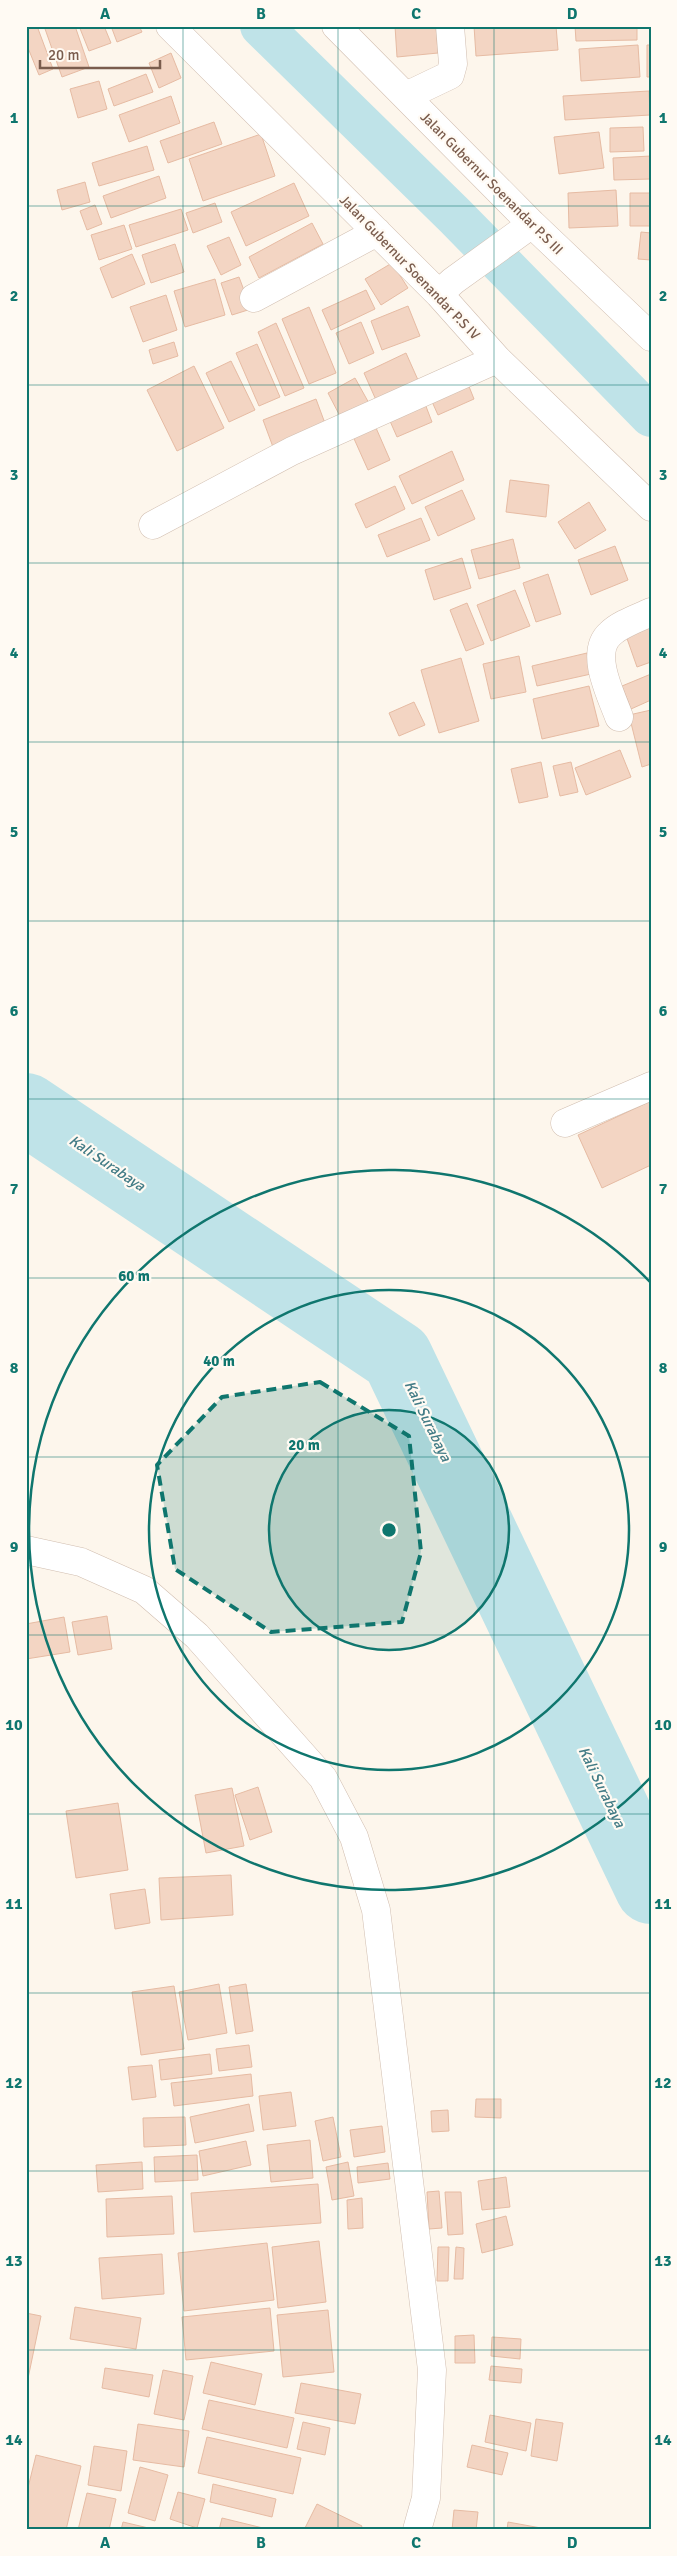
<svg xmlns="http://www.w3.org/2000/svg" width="677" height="2556" viewBox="0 0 677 2556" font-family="Signika,sans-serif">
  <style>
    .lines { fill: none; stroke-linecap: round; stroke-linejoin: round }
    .canal { stroke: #bfe3e8; stroke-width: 42 }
    .river { stroke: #bfe3e8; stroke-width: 72 }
    .building { fill: #f3d5c3; stroke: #e6bba3 }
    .street-casing { stroke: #d1beb0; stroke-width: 29 }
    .street { stroke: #fff; stroke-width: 28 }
    .marked { fill: #0f766e; fill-opacity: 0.2; stroke: #0f766e; stroke-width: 4; stroke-dasharray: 10 6; stroke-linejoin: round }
    .grid { fill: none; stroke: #0f766e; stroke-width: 1; stroke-opacity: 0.55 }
    .ring { fill: none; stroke: #0f766e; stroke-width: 2.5 }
    .labels { text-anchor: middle; stroke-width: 4.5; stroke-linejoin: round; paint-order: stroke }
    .street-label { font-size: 14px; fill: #7a5c4d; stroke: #fffaf3 }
    .water-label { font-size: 15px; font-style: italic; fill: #437c86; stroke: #fffaf3 }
    .centre { fill: #0f766e; stroke: #fffaf3; stroke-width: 2.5 }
    .ring-label { font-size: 15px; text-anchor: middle; font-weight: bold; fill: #0f766e; stroke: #fffaf3; stroke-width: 4.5; stroke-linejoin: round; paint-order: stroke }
    .neatline { fill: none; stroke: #0f766e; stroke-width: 2 }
    .grid-label { font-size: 16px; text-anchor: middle; font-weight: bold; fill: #0f766e }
  </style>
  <rect width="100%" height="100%" fill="#fdf6ec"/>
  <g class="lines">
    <path class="canal" d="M261,26L455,216L651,416"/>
    <path class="river" d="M26,1109L397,1357L651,1888"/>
  </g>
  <path class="building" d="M26,26H37L53,69L39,75L26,43Z
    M44,26H75L89,67L62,77Z
    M79,26H104L111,43L89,51Z
    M111,26H139L142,32L117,42Z
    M395,26H436L438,53L397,57Z
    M474,26H556L558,50L476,56Z
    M575,26H637V40L576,41Z
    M638,45L640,77L581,81L579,49Z
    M647,45H651V77H647Z
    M171,53L181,78L159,88L149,63Z
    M146,74L153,92L114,106L108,89Z
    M99,81L107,109L78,118L70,89Z
    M649,91L650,115L565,120L563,96Z
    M171,96L180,123L129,142L119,115Z
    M214,122L222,144L168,163L160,141Z
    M643,127L644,151L610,152V128Z
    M599,132L604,168L559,174L554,137Z
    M261,134L275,176L203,201L189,159Z
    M147,146L154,170L99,186L92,163Z
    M651,156V179L614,180L613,158Z
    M159,176L166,198L111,218L103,196Z
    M85,182L90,202L62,210L57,190Z
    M294,183L309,216L246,246L231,212Z
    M616,190L618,226L569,228L568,193Z
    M630,193H651V226H630Z
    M215,203L222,222L193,233L186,213Z
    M95,205L102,224L87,230L80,211Z
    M181,209L188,230L136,247L129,225Z
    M312,223L323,244L259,278L249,257Z
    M124,225L132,249L99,260L91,235Z
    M641,232L651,233V260L638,259Z
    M229,237L241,265L221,275L207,246Z
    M175,244L184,272L151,283L142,255Z
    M132,254L145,284L112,298L100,268Z
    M392,263L408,288L381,305L365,279Z
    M239,277L251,309L232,315L221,283Z
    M215,279L225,315L185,327L174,291Z
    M366,290L375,309L331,330L322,310Z
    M166,295L177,330L143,342L130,307Z
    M408,306L420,336L382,350L371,321Z
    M309,307L336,373L309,384L282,319Z
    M361,322L374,353L349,364L336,333Z
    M276,323L304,388L285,396L258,332Z
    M174,342L178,356L153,364L149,350Z
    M257,344L280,397L259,406L236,353Z
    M406,353L418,380L376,400L364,373Z
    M231,361L255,410L229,422L206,373Z
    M194,366L224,428L177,451L147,390Z
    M355,378L370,405L342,420L328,393Z
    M466,379L474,399L438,415L429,395Z
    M422,396L432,422L397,437L386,412Z
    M316,399L326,426L273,447L263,420Z
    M373,421L390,460L368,470L351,432Z
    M452,451L464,480L412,504L399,476Z
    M510,480L549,485L546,517L506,512Z
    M395,486L405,509L366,528L355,504Z
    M462,490L475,519L438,536L425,507Z
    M589,502L606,530L575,549L558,522Z
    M421,518L430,540L387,557L378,535Z
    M513,539L520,568L479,579L471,550Z
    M615,546L628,580L591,595L578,560Z
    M462,558L471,588L434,600L425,570Z
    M548,574L561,614L536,622L523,583Z
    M515,590L530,626L491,641L477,605Z
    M467,603L484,644L466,651L450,610Z
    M651,620V662L637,667L624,630Z
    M587,653L591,674L537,686L532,666Z
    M519,656L526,692L491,699L483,664Z
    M461,658L479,721L439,733L421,670Z
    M651,674V700L631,709L622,686Z
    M589,686L599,726L542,739L533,699Z
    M414,702L425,725L399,736L389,713Z
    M651,710V764L642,767L629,715Z
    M620,750L631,777L586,795L575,768Z
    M541,762L548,797L519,803L511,769Z
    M571,762L578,792L560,796L553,766Z
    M651,1101V1165L602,1188L578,1135Z
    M107,1616L112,1649L78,1655L72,1622Z
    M64,1617L70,1652L26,1659V1624Z
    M258,1787L272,1832L250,1840L235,1795Z
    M232,1788L244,1846L206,1853L195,1795Z
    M118,1803L128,1870L76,1878L66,1811Z
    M231,1875L233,1915L161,1920L159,1878Z
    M145,1889L150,1923L115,1929L110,1894Z
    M219,1984L227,2033L188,2040L179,1992Z
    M246,1984L253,2031L236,2034L229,1987Z
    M174,1986L184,2049L141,2055L132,1992Z
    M249,2045L252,2067L219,2071L216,2049Z
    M210,2054L212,2074L161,2080L159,2060Z
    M152,2065L156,2097L132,2100L128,2067Z
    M251,2074L253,2096L174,2106L171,2083Z
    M291,2092L296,2126L263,2130L259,2096Z
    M476,2099H501V2118L475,2117Z
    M249,2104L254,2131L195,2143L190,2117Z
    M448,2110L449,2131L432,2132L431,2111Z
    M185,2117L186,2145L144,2147L143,2118Z
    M333,2117L341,2157L323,2161L315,2121Z
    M382,2126L385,2152L354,2157L350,2130Z
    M310,2140L313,2178L271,2182L267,2145Z
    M246,2141L251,2165L203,2176L199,2151Z
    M197,2155L198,2180L155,2182L154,2157Z
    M142,2162L143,2189L98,2192L96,2165Z
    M348,2162L354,2196L332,2200L326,2167Z
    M388,2163L390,2179L358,2183L357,2167Z
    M506,2177L510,2207L482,2210L478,2181Z
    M318,2184L321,2223L194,2232L191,2193Z
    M439,2191L442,2228L429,2229L427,2192Z
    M445,2192H461L463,2234L448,2235Z
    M172,2196L174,2234L107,2237L106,2199Z
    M362,2198L363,2228L348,2229L347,2200Z
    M506,2216L513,2245L482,2253L476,2224Z
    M319,2241L326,2302L278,2308L272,2247Z
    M267,2243L274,2300L184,2311L178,2253Z
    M438,2247H449L448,2281H437Z
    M456,2247L464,2248L463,2279H454Z
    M162,2254L164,2294L102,2299L99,2258Z
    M75,2307L141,2318L136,2349L70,2339Z
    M270,2308L274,2351L186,2360L182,2317Z
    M328,2310L334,2372L283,2377L277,2315Z
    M26,2313L41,2316L26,2388Z
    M474,2335L475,2363H455V2336Z
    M492,2337L521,2339L520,2359L491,2356Z
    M211,2362L262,2374L255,2405L203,2393Z
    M491,2366L522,2369L521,2383L489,2380Z
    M105,2368L153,2375L149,2397L102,2388Z
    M163,2370L193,2376L184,2420L154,2414Z
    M301,2383L361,2394L355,2424L295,2413Z
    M209,2400L294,2418L287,2448L202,2429Z
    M490,2415L531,2423L526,2451L485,2442Z
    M536,2419L563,2423L557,2461L531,2456Z
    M303,2422L330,2428L325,2455L297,2449Z
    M138,2424L189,2431L184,2467L133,2460Z
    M207,2437L301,2458L293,2494L198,2473Z
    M472,2445L508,2453L502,2475L467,2467Z
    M94,2446L127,2451L121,2491L88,2485Z
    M36,2455L81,2466L66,2530H26V2496Z
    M140,2467L168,2475L155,2521L128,2513Z
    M213,2484L276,2499L272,2517L210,2502Z
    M178,2492L205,2499L197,2528L170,2519Z
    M87,2493L116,2499L109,2530H78Z
    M317,2504L362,2526L360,2530H304Z
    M454,2510L478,2512L476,2530H452Z
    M222,2518L271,2530H219Z
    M123,2522L157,2530H121Z
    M508,2522L541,2528V2530H507Z"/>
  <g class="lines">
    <g class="street-casing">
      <path id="street" d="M170,26L439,294L497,359L651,507
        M336,26L532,224L651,337
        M406,96L450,75L453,64L450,26
        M439,294L453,281L532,224
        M254,298L377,232
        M153,525L292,451L497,359
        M619,717C611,695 589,653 610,634C620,624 638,618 651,612
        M565,1123L651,1086
        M26,1550L81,1562L144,1590L197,1636L323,1778L354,1837L376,1910L432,2370L426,2498L417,2530"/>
    </g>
    <use href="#street" class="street"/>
  </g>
  <path class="marked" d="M320,1382L409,1436L421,1552L402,1622L271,1632L175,1569L157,1465L222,1397Z"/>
  <path class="grid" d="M183,26V2530M338,26V2530M494,26V2530M26,206H651M26,385H651M26,563H651M26,742H651M26,921H651M26,1099H651M26,1278H651M26,1457H651M26,1635H651M26,1814H651M26,1993H651M26,2171H651M26,2350H651"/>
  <circle cx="389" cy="1530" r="120" fill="#0f766e" fill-opacity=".12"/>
  <g class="ring">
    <circle cx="389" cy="1530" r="120"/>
    <circle cx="389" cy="1530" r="240"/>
    <path d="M650 1778A360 360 0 1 1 650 1282"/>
  </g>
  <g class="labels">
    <g class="street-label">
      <text transform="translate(492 183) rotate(45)" y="5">Jalan Gubernur Soenandar P.S III</text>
      <text transform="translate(410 267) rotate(46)" y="5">Jalan Gubernur Soenandar P.S IV</text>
    </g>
    <g class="water-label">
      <text transform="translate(107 1163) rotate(34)" y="5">Kali Surabaya</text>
      <text transform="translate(428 1421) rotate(64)" y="5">Kali Surabaya</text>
      <text transform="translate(602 1787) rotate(64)" y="5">Kali Surabaya</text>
    </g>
  </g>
  <circle cx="389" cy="1530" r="8" class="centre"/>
  <g class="ring-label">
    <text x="134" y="1281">60 m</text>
    <text x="219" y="1366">40 m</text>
    <text x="304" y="1450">20 m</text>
  </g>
  <rect width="677" height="2556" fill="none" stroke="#fffaf3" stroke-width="55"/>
  <path d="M40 60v8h120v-8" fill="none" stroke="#7a5c4d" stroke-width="2.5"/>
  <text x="48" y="60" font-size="15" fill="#7a5c4d" stroke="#fffaf3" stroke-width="4" paint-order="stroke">20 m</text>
  <rect x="28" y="28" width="622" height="2500" class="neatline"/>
  <g class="grid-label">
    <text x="105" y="19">A</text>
    <text x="261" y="19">B</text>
    <text x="416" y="19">C</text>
    <text x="572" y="19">D</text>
    <text x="14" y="123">1</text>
    <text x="663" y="123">1</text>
    <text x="14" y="301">2</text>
    <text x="663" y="301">2</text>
    <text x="14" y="480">3</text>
    <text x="663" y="480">3</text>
    <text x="14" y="658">4</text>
    <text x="663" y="658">4</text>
    <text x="14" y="837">5</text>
    <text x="663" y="837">5</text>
    <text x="14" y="1016">6</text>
    <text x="663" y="1016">6</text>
    <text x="14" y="1194">7</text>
    <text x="663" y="1194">7</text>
    <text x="14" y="1373">8</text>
    <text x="663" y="1373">8</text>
    <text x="14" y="1552">9</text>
    <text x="663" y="1552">9</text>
    <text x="14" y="1730">10</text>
    <text x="663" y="1730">10</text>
    <text x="14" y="1909">11</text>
    <text x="663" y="1909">11</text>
    <text x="14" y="2088">12</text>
    <text x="663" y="2088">12</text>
    <text x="14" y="2266">13</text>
    <text x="663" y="2266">13</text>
    <text x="14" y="2445">14</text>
    <text x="663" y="2445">14</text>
    <text x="105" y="2548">A</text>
    <text x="261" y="2548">B</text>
    <text x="416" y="2548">C</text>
    <text x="572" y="2548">D</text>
  </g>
</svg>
